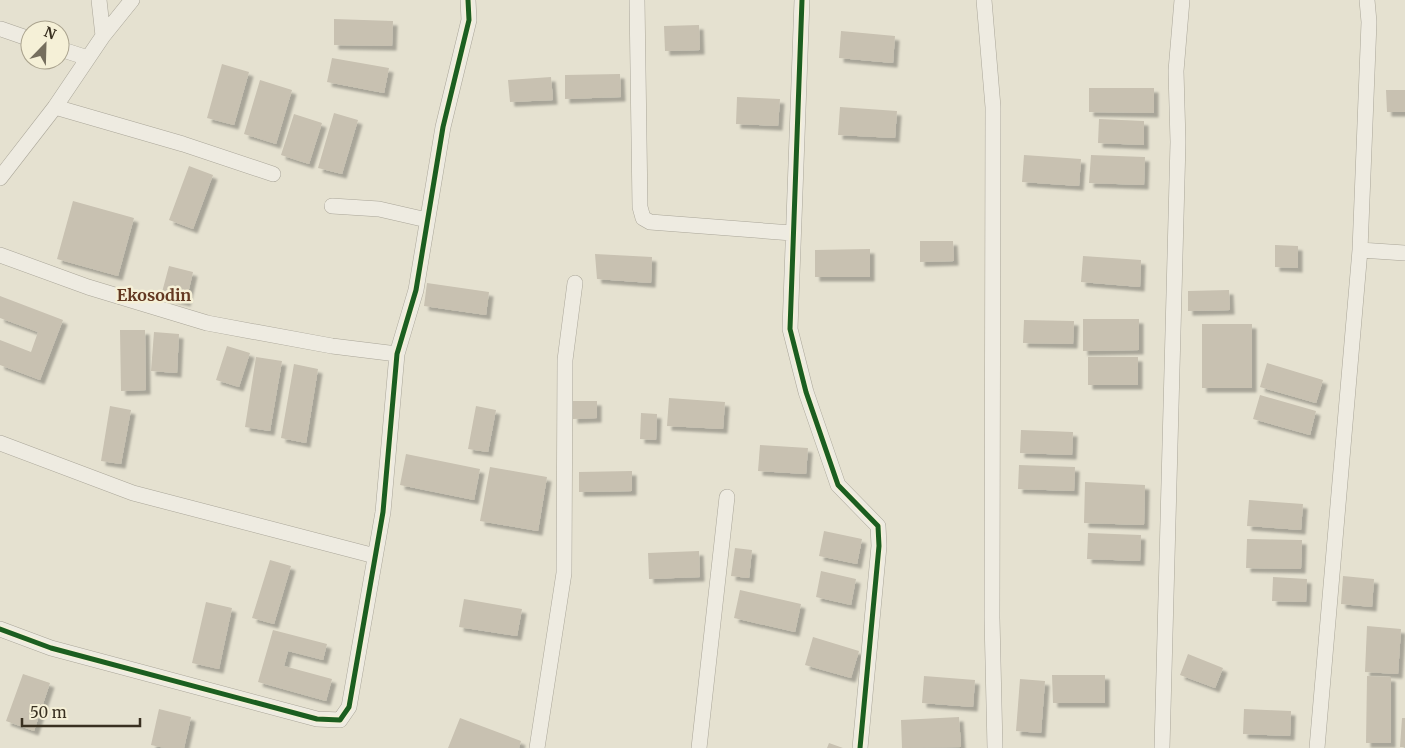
<svg xmlns="http://www.w3.org/2000/svg" width="1405" height="748" viewBox="0 0 1405 748" font-family="Merriweather,serif">
  <style>
    .building { fill: #c8c1b1; filter: url(#shadow) }
    .lines { fill: none; stroke-linecap: round; stroke-linejoin: round }
    .street-casing { stroke: #aaa699; stroke-width: 16 }
    .street { stroke: #eeebe1; stroke-width: 15 }
    .cycleway-casing { stroke: #f5f0d7; stroke-width: 8 }
    .cycleway { stroke: #1b5e20; stroke-width: 5 }
    .labels { text-anchor: middle; stroke-width: 5; stroke-linejoin: round; paint-order: stroke }
    .quarter-label { font-size: 16px; font-weight: bold; fill: #643922; stroke: #f5f0d7 }
  </style>
  <defs>
    <filter id="shadow"><feDropShadow dx="4.5" dy="4.5" stdDeviation="1" flood-color="#0004"/></filter>
  </defs>
  <rect width="100%" height="100%" fill="#e5e1d0"/>
  <path class="building" d="M334,19L393,21L392,46L334,45Z
    M699,25L700,50L665,51L664,26Z
    M841,31L895,36L893,63L839,58Z
    M332,58L389,68L384,93L327,82Z
    M222,64L249,72L234,125L207,118Z
    M620,74L621,97L565,99V75Z
    M551,77L553,100L510,102L508,80Z
    M260,80L292,90L276,144L244,134Z
    M1089,88H1154V113L1089,112Z
    M1386,90H1405V112H1387Z
    M737,97L780,99L778,126L736,124Z
    M840,107L897,111L895,138L838,135Z
    M334,113L358,120L342,174L318,168Z
    M294,114L322,123L309,164L281,155Z
    M1099,119L1144,121V145L1098,143Z
    M1024,155L1081,159L1079,186L1022,182Z
    M1091,155L1145,157L1144,185L1089,183Z
    M189,166L213,175L193,229L169,220Z
    M73,201L134,218L118,276L57,259Z
    M920,241H953L954,261L920,262Z
    M1275,245L1298,246V268L1275,267Z
    M870,249V277H815V250Z
    M595,254L652,257L651,283L597,279Z
    M1083,256L1141,260L1140,287L1081,282Z
    M169,266L193,272L186,302L161,296Z
    M427,283L489,292L486,315L424,306Z
    M1229,290L1230,310L1188,311V291Z
    M0,296L63,320L40,380L0,365V340L31,352L38,332L0,318Z
    M1083,319H1139V350L1083,351Z
    M1024,320L1074,321L1073,344L1023,343Z
    M1202,324H1252V388H1202Z
    M120,330H145L146,390L121,391Z
    M154,332L179,334L177,373L151,371Z
    M227,346L250,353L239,387L216,380Z
    M256,357L282,361L270,431L245,427Z
    M1088,357H1138V385H1088Z
    M1267,363L1323,380L1316,403L1260,387Z
    M294,364L318,369L306,443L281,438Z
    M1260,395L1316,411L1310,435L1253,419Z
    M669,398L725,402L723,429L667,426Z
    M573,401H597V418L573,419Z
    M110,406L131,410L121,464L101,461Z
    M476,406L496,410L488,452L468,449Z
    M641,413L657,414L656,440L640,439Z
    M1021,430L1073,432L1072,455L1020,453Z
    M760,445L808,448L806,474L758,471Z
    M406,454L480,469L474,500L400,485Z
    M1019,465L1075,467L1074,491L1018,489Z
    M490,467L547,477L538,531L480,521Z
    M632,471V491L579,492V472Z
    M1085,482L1145,485L1144,525L1084,523Z
    M1249,500L1303,504L1301,530L1247,526Z
    M824,531L862,539L857,564L819,556Z
    M1088,533L1141,535L1140,561L1087,559Z
    M1247,539L1302,540L1301,569L1246,568Z
    M735,548L752,550L749,578L731,576Z
    M699,551L700,577L649,579L648,553Z
    M270,560L291,566L274,624L252,618Z
    M821,571L856,579L851,605L816,597Z
    M1343,576L1374,579L1372,607L1341,604Z
    M1273,577L1307,579L1306,602L1272,601Z
    M740,590L801,604L795,632L734,618Z
    M464,599L522,609L517,636L459,627Z
    M206,602L232,608L219,669L192,663Z
    M1367,626L1401,629L1398,674L1365,672Z
    M273,630L327,644L323,660L288,651L284,666L332,679L326,701L258,682Z
    M813,637L859,651L851,678L805,665Z
    M1188,654L1223,668L1215,688L1180,675Z
    M23,674L50,683L34,731L6,721Z
    M1052,675H1105V703H1053Z
    M924,676L975,680L973,707L922,703Z
    M1367,676L1391,677V743H1366Z
    M1020,679L1045,681L1041,733L1016,731Z
    M159,709L191,717L184,748H165L151,745Z
    M1244,709L1291,711L1290,736L1243,734Z
    M959,717L961,747L902,748L901,720Z
    M460,718L521,741L519,748H448Z
    M1402,718H1405V747H1400Z
    M829,743L843,748H827Z"/>
  <g class="lines">
    <g class="street-casing">
      <path id="street" d="M99,0L103,36
        M637,0L640,207L643,218L650,222L792,233
        M802,0L790,329L806,392L838,485L878,526L879,546L860,748
        M984,0L993,107L992,618L995,748
        M1,29L30,39
        M60,49L88,58
        M55,107L183,144L273,174
        M0,178L55,107L103,36L132,0
        M332,206L379,209L427,220
        M1360,250L1405,253
        M0,255L88,287L207,323L332,346L397,354
        M0,443L133,493L375,556
        M0,629L51,648L317,719L340,720L349,707L383,512L397,354L416,290L443,127L469,20L468,0
        M537,748L564,573L565,360L575,283
        M699,748L727,497
        M1162,748L1178,142L1176,71L1182,0
        M1317,748L1360,250L1369,22L1367,0"/>
    </g>
    <use href="#street" class="street"/>
    <g class="cycleway-casing">
      <path id="cycleway" d="M802,0L790,329L806,392L838,485L878,526L879,546L860,748
        M0,629L51,648L317,719L340,720L349,707L383,512L397,354L416,290L443,127L469,20L468,0"/>
    </g>
    <use href="#cycleway" class="cycleway"/>
  </g>
  <g class="labels">
    <g class="quarter-label">
      <text x="154" y="301">Ekosodin</text>
    </g>
  </g>
  <g transform="translate(45 45) rotate(23)"><circle r="24" fill="#f5f0d7" stroke="#aaa38e"/>
  <path d="M0-4L9 19L0 12L-9 19Z" fill="#756e5e"/>
  <text y="-8" font-size="14" font-weight="bold" text-anchor="middle" fill="#393021">N</text>
  </g>
  <path d="M22 718v8h118v-8" fill="none" stroke="#393021" stroke-width="2.5"/>
  <text x="30" y="718" font-size="15" fill="#393021" stroke="#f5f0d7" stroke-width="4" paint-order="stroke">50 m</text>
</svg>
